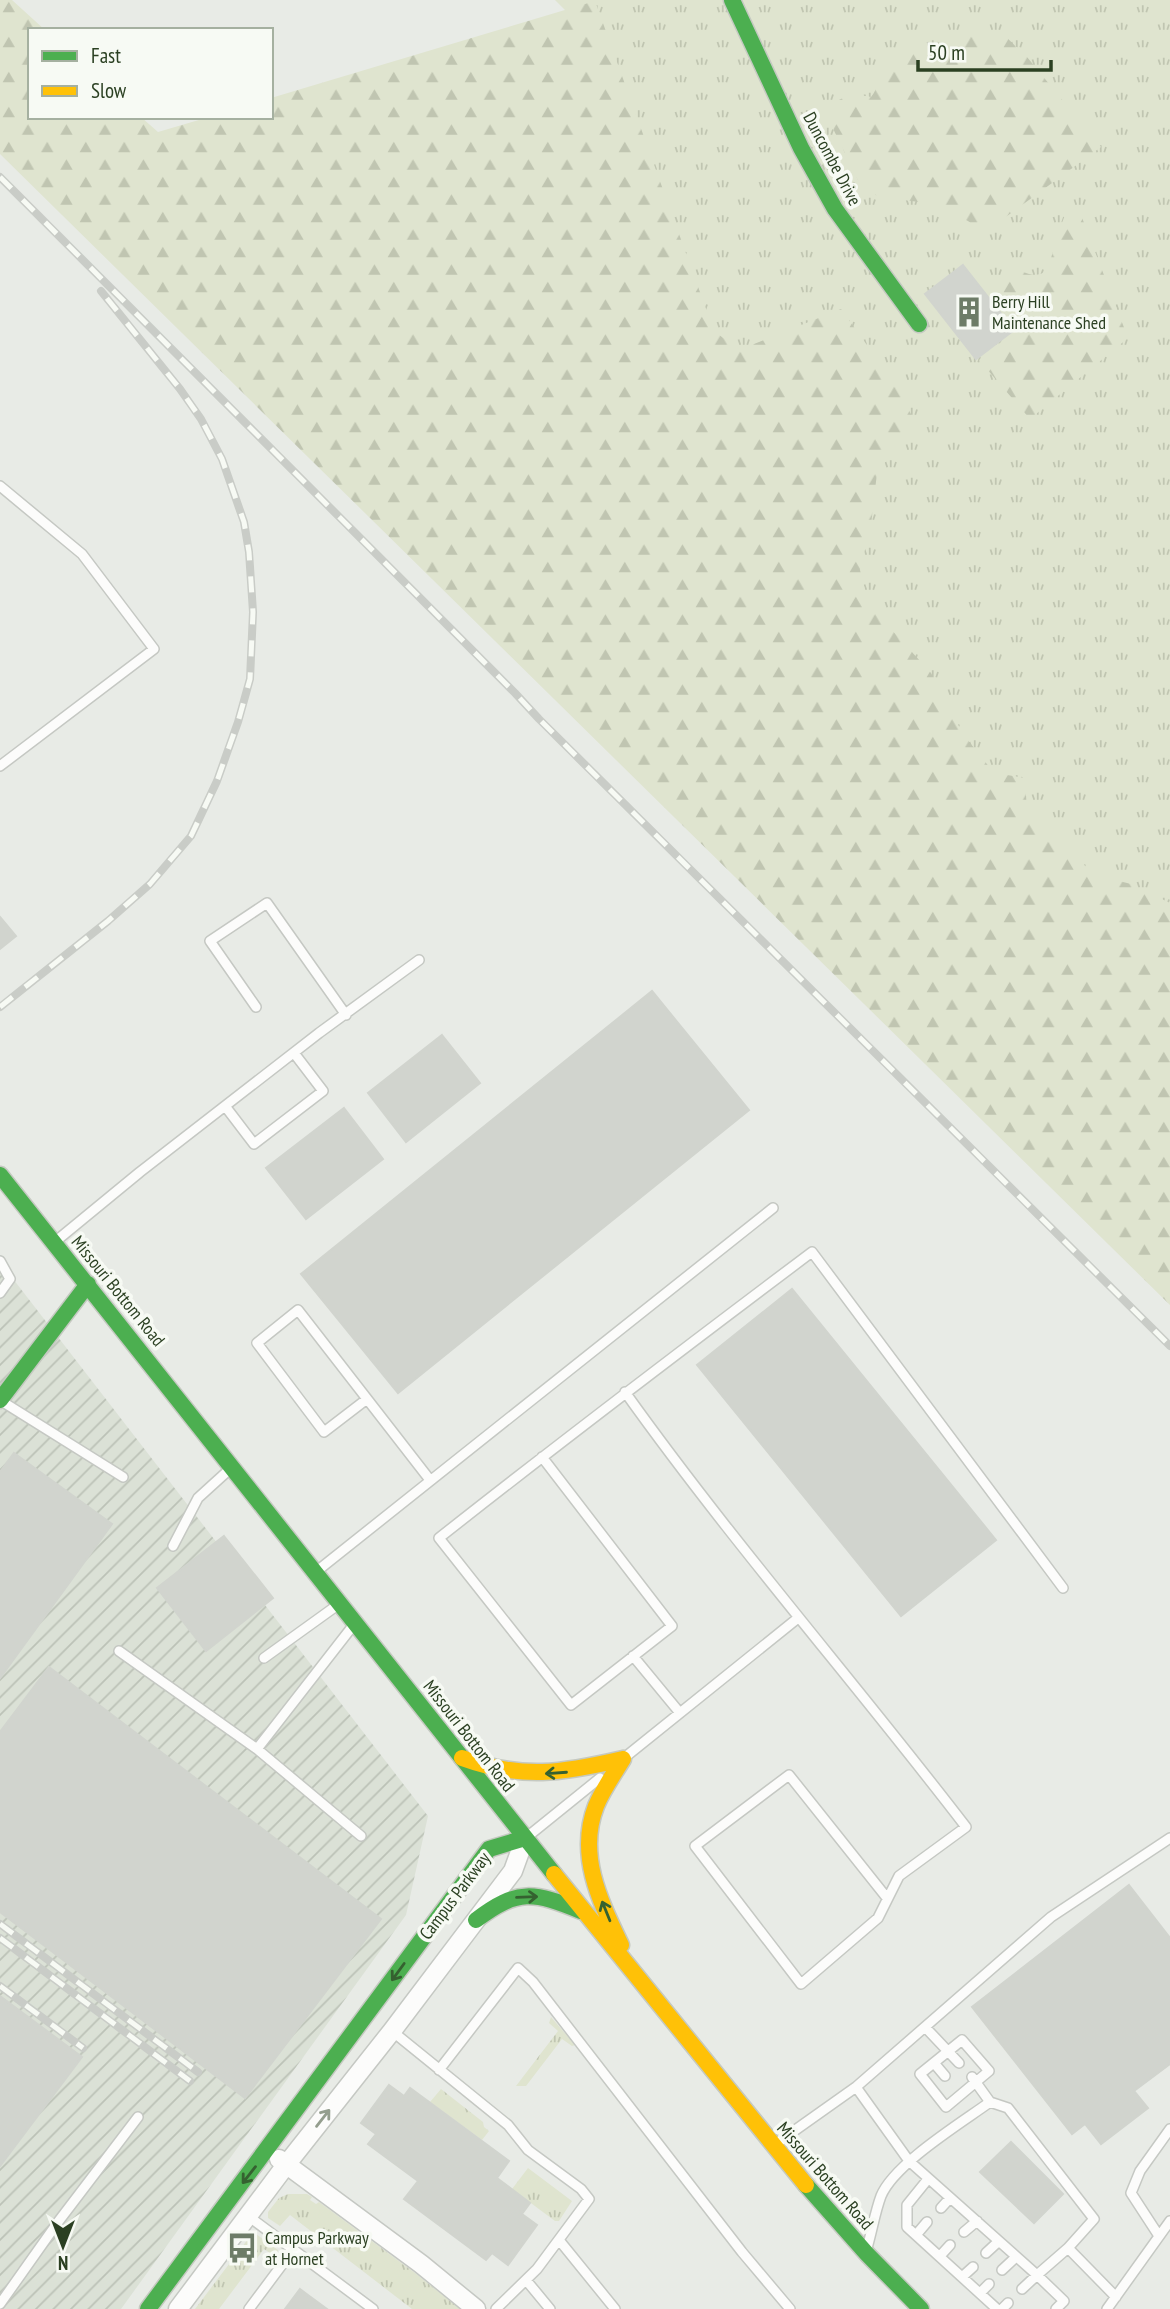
<svg xmlns="http://www.w3.org/2000/svg" width="1170" height="2309" viewBox="0 0 1170 2309" font-family="'PT Sans Narrow',sans-serif">
  <style>
    .industrial { fill: url(#industrial-furrows) }
    .grass { fill: url(#grass-tufts) }
    .forest { fill: url(#forest-firs) }
    .building { fill: #d1d4ce; stroke: #d1d4ce; stroke-width: 2 }
    .lines { fill: none; stroke-linecap: round; stroke-linejoin: round }
    .lane-casing { stroke: #c5c8c3; stroke-width: 12 }
    .street-casing { stroke: #c5c8c3; stroke-width: 21 }
    .fast-casing { stroke: #c5c9c1; stroke-width: 19 }
    .slow-casing { stroke: #c5c9c1; stroke-width: 19 }
    .lane { stroke: #fcfcfb; stroke-width: 9 }
    .street { stroke: #fcfcfb; stroke-width: 18 }
    .fast { stroke: #4caf50; stroke-width: 16 }
    .slow { stroke: #ffc107; stroke-width: 16 }
    .rail-casing { stroke: #c9ccc7; stroke-width: 8 }
    .rail { stroke: #f7faf4; stroke-width: 5; stroke-dasharray: 16; stroke-linecap: butt }
    .oneway { stroke: #356130 }
    .oneway2 { stroke: #949e8e }
    .labels { text-anchor: middle; stroke-width: 7; stroke-linejoin: round; paint-order: stroke }
    .street-label { font-size: 18px; fill: #2b4022; stroke: #f7faf4 }
    .poi-label { font-size: 18px; fill: #2b4022; stroke: #f7faf4; text-anchor: start }
  </style>
  <defs>
    <pattern id="industrial-furrows" width="10" height="10" patternUnits="userSpaceOnUse" patternTransform="scale(1.75)"><rect width="10" height="10" fill="#dbe1d6"/><path d="M-1 1l2-2M0 10L10 0M9 11l2-2" fill="none" stroke="#bcc2b7"/></pattern>
    <pattern id="grass-tufts" width="24" height="20" patternUnits="userSpaceOnUse" patternTransform="scale(1.75)"><rect width="24" height="20" fill="#dfe4cf"/><path d="M3 7l-1-3M5 7V3M7 7l1-3M15 17l-1-3M17 17v-4M19 17l1-3" fill="none" stroke="#c0c5b1"/></pattern>
    <pattern id="forest-firs" width="22" height="20" patternUnits="userSpaceOnUse" patternTransform="scale(1.75)"><rect width="22" height="20" fill="#dfe4cf"/><path d="M5 1l3.5 6h-7zM16 11l3.5 6h-7z" fill="#c0c5b1"/></pattern>
  </defs>
  <rect width="100%" height="100%" fill="#e8ebe6"/>
  <path class="industrial" d="M0,1262L428,1816L406,1915L121,2309H0Z"/>
  <path class="grass" d="M555,0H1170V961L954,770L673,321L576,21Z
    M551,2017L575,2045L572,2046L562,2039L526,2086H516L558,2031L549,2023Z
    M441,2089L483,2122L484,2127L489,2131L482,2140L430,2102Z
    M528,2168L572,2201L559,2221H555L512,2189Z
    M288,2194H307L312,2197L310,2200L316,2204L319,2202L415,2273L460,2309H412L290,2215L280,2226L268,2218V2212L279,2198Z
    M256,2234L278,2250L277,2258L264,2249L219,2309H195L248,2239Z"/>
  <path class="forest" d="M0,0H12L45,30H30V117H141L158,132L209,117H271V98L595,1L714,331L739,350L841,309L897,387L915,422L877,473L871,525L860,570L869,605L931,673L963,734L994,773L1025,778L1027,812L1095,875L1131,884L1170,903V1305L0,154Z
    M976,32L1003,34L1027,57L1101,147L984,233L968,221L928,203L878,197L858,180L824,110C841,97 850,93 871,97C879,88 877,77 884,67C897,50 914,55 930,52C947,50 962,42 976,32Z
    M1073,211L1081,215L1128,338L1030,419L979,360L1017,329L990,294L1019,270C1045,283 1049,269 1054,246C1057,236 1061,225 1065,215Z"/>
  <path class="building" d="M963,265L1014,330L976,359L925,294Z
    M0,917L16,936L0,949Z
    M652,991L749,1110L398,1393L301,1274Z
    M442,1035L480,1083L406,1142L368,1093Z
    M344,1108L383,1159L306,1219L266,1168Z
    M792,1289L996,1540L901,1616L697,1365Z
    M14,1453L112,1524L0,1678V1472Z
    M224,1536L273,1598L206,1651L157,1588Z
    M49,1667L381,1919L245,2098L0,1912V1732Z
    M1129,1885L1170,1938V2064L1134,2091L1148,2108L1101,2144L1085,2124L1072,2134L972,2007Z
    M0,1996L82,2057L0,2166Z
    M389,2085L404,2096L410,2088L509,2161L497,2178L530,2203L522,2214L537,2225L508,2265L492,2253L486,2260L404,2199L418,2181L368,2144L376,2134L361,2123Z
    M1011,2142L1063,2194L1034,2223L980,2172Z
    M300,2289L308,2295L327,2309H285Z"/>
  <g class="lines">
    <g class="lane-casing">
      <path id="lane" d="M0,486L82,554L154,649L0,766
        M256,1007L210,941L267,903L346,1015
        M225,1106L254,1144L323,1091L294,1053
        M56,1241L140,1172L319,1033L419,960
        M0,1261L10,1279L0,1293
        M625,1392C732,1542 854,1681 966,1827L899,1876L878,1918L801,1984L695,1846L789,1775L887,1898
        M367,1399L324,1432L257,1343L298,1310L430,1480
        M3,1402L123,1477
        M542,1457L672,1626L571,1705L439,1538C562,1441 687,1346 812,1252L1063,1588
        M173,1546L198,1498L231,1468
        M317,1571L773,1208
        M119,1651L257,1749L352,1627
        M633,1656L680,1713
        M264,1658L339,1604
        M257,1749L361,1836
        M624,1758L798,1618
        M527,1837L600,1778
        M925,2027L959,2063
        M392,2031L508,2125L528,2150L581,2189L589,2199L537,2269L496,2309
        M962,2040L989,2071L946,2107L920,2074Z
        M934,2063L945,2076
        M439,2070L518,1968L533,1982L742,2252L790,2309
        M972,2077L990,2102
        M856,2087L909,2161L1037,2275L1068,2248L1094,2219L1008,2108L990,2102C961,2123 894,2164 881,2196C875,2212 872,2231 867,2248
        M777,2143L856,2087L1051,1917L1170,1838
        M928,2179L907,2205V2227L997,2309
        M941,2208L950,2198
        M248,2216L373,2309
        M964,2232L977,2221
        M916,2235L927,2222
        M1159,2236L1131,2193L1140,2171L1170,2129
        M559,2240L615,2309
        M1068,2248L1116,2297
        M986,2253L999,2241
        M940,2256L950,2245
        M1002,2270L1016,2257
        M962,2277L973,2267
        M526,2280L550,2309
        M1022,2289L1037,2275L1064,2301L1056,2309
        M980,2293L989,2284
        M0,2304L58,2222L138,2117
        M249,2309L293,2250
        M1002,2309L1008,2303
        M1107,2309L1170,2221"/>
    </g>
    <g class="street-casing">
      <path id="street" d="M279,2159L421,2264L476,2309
        M178,2309L286,2165L392,2031L513,1871L525,1838"/>
    </g>
    <g class="fast-casing">
      <path id="fast" d="M732,0L801,148L835,209L919,324
        M0,1175L554,1874
        M0,1400L88,1284
        M476,1920C518,1888 534,1892 581,1911
        M806,2185L867,2254L921,2309
        M148,2309L489,1849L525,1838"/>
    </g>
    <g class="slow-casing">
      <path id="slow" d="M462,1758C522,1780 563,1773 623,1759
        M554,1874L806,2185
        M621,1945C600,1901 577,1855 596,1806C603,1789 614,1774 623,1759"/>
    </g>
    <use href="#lane" class="lane"/>
    <use href="#street" class="street"/>
    <use href="#fast" class="fast"/>
    <use href="#slow" class="slow"/>
    <g class="rail-casing">
      <path id="rail" d="M0,177L515,693L539,719L1170,1346
        M0,1007L108,921L150,884L191,836L217,781L238,722L250,679L253,612L249,552L244,522L222,459L201,419L180,389L101,291
        M0,1924L198,2072
        M0,1938L190,2081
        M0,1986L83,2048"/>
    </g>
    <use href="#rail" class="rail"/>
  </g>
  <defs><path id="oneway-shaft" d="M-6 0H5M1.5-3L5.5 0L1.5 3" fill="none" stroke-width="1.6" stroke-linecap="round" stroke-linejoin="round" transform="scale(1.75)"/></defs>
  <g class="oneway">
    <use href="#oneway-shaft" transform="translate(556 1773) rotate(176)"/>
    <use href="#oneway-shaft" transform="translate(527 1897) rotate(-2)"/>
    <use href="#oneway-shaft" transform="translate(606 1911) rotate(-112)"/>
    <use href="#oneway-shaft" transform="translate(398 1972) rotate(126)"/>
    <use href="#oneway-shaft" transform="translate(249 2175) rotate(128)"/>
  </g>
  <use class="oneway2" href="#oneway-shaft" transform="translate(323 2118) rotate(-52)"/>
  <defs>
    <g id="building-bare" transform="scale(2.415)"><path d="M-4-6H4V6H1V3H-1V6H-4ZM-2.5-4.3h1.7v1.8h-1.7ZM.8-4.3h1.7v1.8H.8ZM-2.5-1h1.7V.8h-1.7ZM.8-1h1.7V.8H.8Z" fill="#6d7c67" stroke="#f7faf4" stroke-width="2.5" paint-order="stroke"/></g>
    <g id="bus-bare" transform="scale(2.415)"><path d="M-5-6H5V4H4V6H2V4H-2V6H-4V4H-5ZM-3.5-4V0h7V-4ZM-3.5 1.2v1.5H-2V1.2ZM2 1.2v1.5H3.5V1.2Z" fill="#6d7c67" stroke="#f7faf4" stroke-width="2.5" paint-order="stroke"/></g>
  </defs>
  <g fill-rule="evenodd">
    <use href="#building-bare" x="969" y="312"/>
    <use href="#bus-bare" x="242" y="2248"/>
  </g>
  <g class="labels">
    <g class="street-label">
      <text transform="translate(832 159) rotate(62)" y="6">Duncombe Drive</text>
      <text transform="translate(118 1291) rotate(51)" y="6">Missouri Bottom Road</text>
      <text transform="translate(469 1736) rotate(52)" y="6">Missouri Bottom Road</text>
      <text transform="translate(455 1896) rotate(-53)" y="6">Campus Parkway</text>
      <text transform="translate(825 2176) rotate(49)" y="6">Missouri Bottom Road</text>
    </g>
    <g class="poi-label">
      <text x="992" y="308">Berry Hill<tspan x="992" dy="21">Maintenance Shed</tspan></text>
      <text x="265" y="2244">Campus Parkway<tspan x="265" dy="21">at Hornet</tspan></text>
    </g>
  </g>
  <rect x="28" y="28" width="245" height="91" fill="#f7faf4" stroke="#a5b0a0" stroke-width="2"/>
  <rect x="42" y="51" width="35" height="10" fill="#4caf50" stroke="#a5b0a0" stroke-width="2"/>
  <text x="91" y="63" font-size="21" fill="#2b4022">Fast</text>
  <rect x="42" y="86" width="35" height="10" fill="#ffc107" stroke="#a5b0a0" stroke-width="2"/>
  <text x="91" y="98" font-size="21" fill="#2b4022">Slow</text>
  <g transform="translate(63 2246) rotate(180)" stroke="#f7faf4" stroke-width="5" paint-order="stroke">
  <path d="M0-5L12 26L0 18L-12 26Z" fill="#2b4022"/>
  <text y="-10" font-size="19" font-weight="bold" text-anchor="middle" fill="#2b4022">N</text>
  </g>
  <path d="M918 60v10h133v-10" fill="none" stroke="#2b4022" stroke-width="3.5"/>
  <text x="928" y="60" font-size="21" fill="#2b4022" stroke="#f7faf4" stroke-width="5" paint-order="stroke">50 m</text>
</svg>
